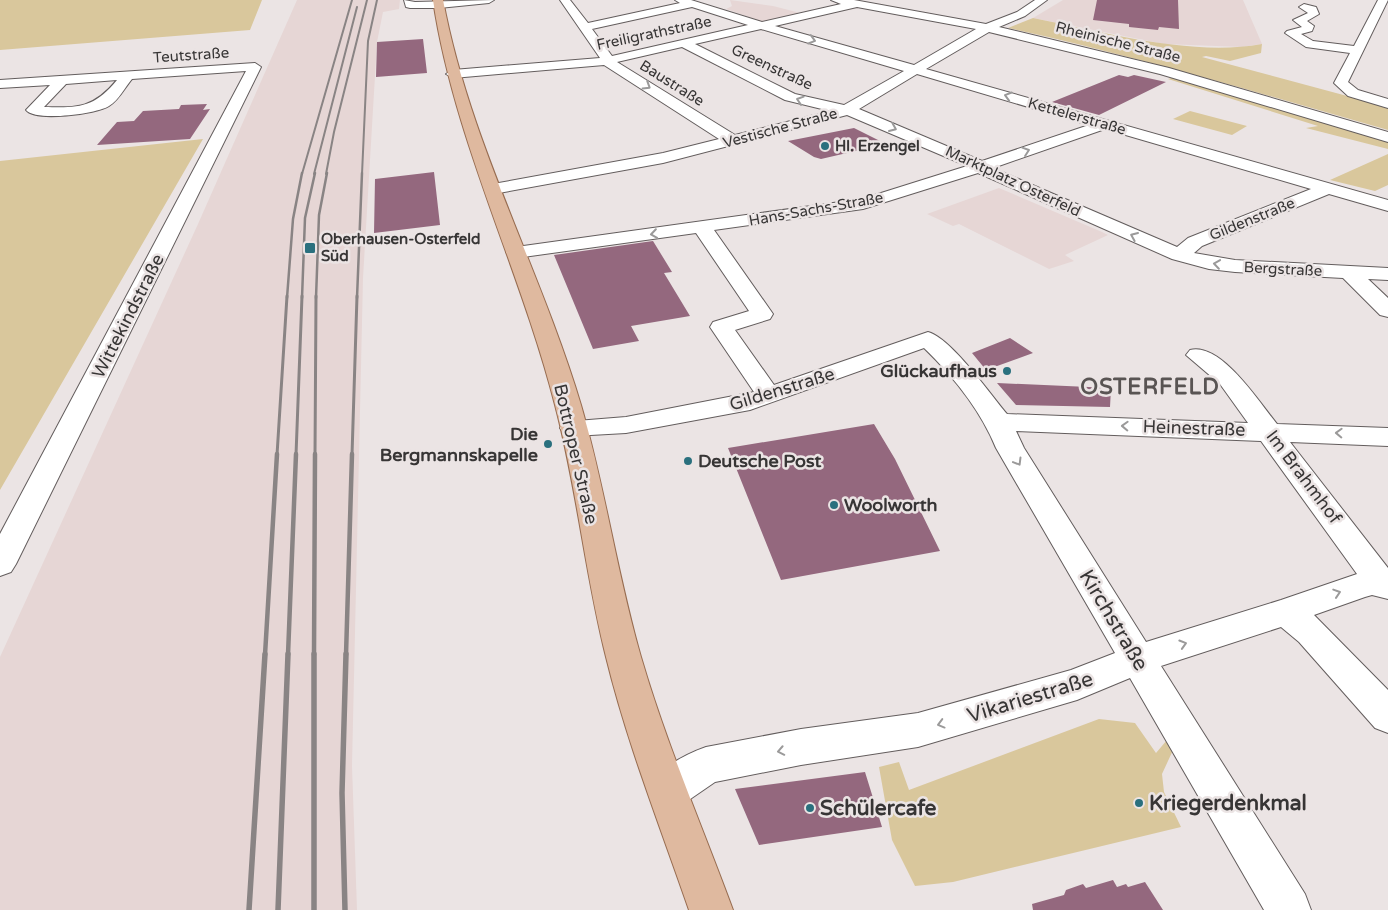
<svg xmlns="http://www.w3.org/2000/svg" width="1388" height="910" viewBox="0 0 1388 910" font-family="'Varela Round',sans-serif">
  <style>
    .built { fill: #e6d6d5 }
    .green { fill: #d9c79c }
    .building { fill: #94687e }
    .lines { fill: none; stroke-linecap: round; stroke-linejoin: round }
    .minor-casing { stroke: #635d5d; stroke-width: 2 }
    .major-casing { stroke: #976c50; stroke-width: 2 }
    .minor { fill: #fff; fill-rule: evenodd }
    .major { fill: #dfb99f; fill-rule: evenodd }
    .rail-far4 { stroke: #898484; stroke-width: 2 }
    .rail-far3 { stroke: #898484; stroke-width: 2.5 }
    .rail-far2 { stroke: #898484; stroke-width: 3 }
    .rail-far1 { stroke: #898484; stroke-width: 4.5 }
    .rail { stroke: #898484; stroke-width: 5.5 }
    .oneway { stroke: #9b9a9a }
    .poi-dot { fill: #2a707e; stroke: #ebe4e4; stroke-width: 2 }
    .labels { text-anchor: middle; stroke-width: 5; stroke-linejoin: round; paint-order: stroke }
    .far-street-label { font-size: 15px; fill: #373535; stroke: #ebe4e4 }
    .far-poi-label { font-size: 15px; font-weight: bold; fill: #373535; stroke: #ebe4e4; text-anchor: start }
    .street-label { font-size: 18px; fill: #373535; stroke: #ebe4e4 }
    .poi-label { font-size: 18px; font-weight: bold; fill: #373535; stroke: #ebe4e4; text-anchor: end }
    .near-street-label { font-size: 21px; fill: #373535; stroke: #ebe4e4 }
    .near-poi-label { font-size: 21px; font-weight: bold; fill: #373535; stroke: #ebe4e4; text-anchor: start }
    .district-label { font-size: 22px; font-weight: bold; letter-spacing: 1px; fill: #595453; stroke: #ebe4e4 }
  </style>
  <rect width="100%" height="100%" fill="#ebe4e4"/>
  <path class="built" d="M297,0H400L399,9L383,12L377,42L363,278L352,766L357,910H0V657L198,224Z
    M730,0L773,6L808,15L769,24L726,9L732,6Z
    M1063,0H1243L1262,44L1242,47L1164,44L1033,18Z
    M999,188L1102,232L1108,235L1065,255L1074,261L1049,269L959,224L953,226L927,214Z"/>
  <path class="green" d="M0,0H262L250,30L0,50Z
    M1033,18C1104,32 1191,57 1262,44L1261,53L1230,61L1206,56L1202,57L1388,107V130C1262,94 1136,56 1008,28Z
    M1175,77L1388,141V149L1306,128L1318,126L1168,79Z
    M1190,111L1247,126L1232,135L1173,119Z
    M203,139L0,490V161Z
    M1388,154V185L1375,191L1330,180Z
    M1099,719L1135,723L1156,753L1167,740L1174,748L1162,774L1164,792L1181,827L953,882L915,886L892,840L879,767L899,762L909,790Z"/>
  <path class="building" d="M1097,0H1178L1179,29L1159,27L1158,30L1129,27V24L1093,20Z
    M423,39L427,73L376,77L377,42Z
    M1119,75L1128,77L1134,75L1166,82L1099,115L1052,102Z
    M207,104L203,110L210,109L190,139L97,145L117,122L134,121L143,111L179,109L181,105Z
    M854,128L886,144L821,159L814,157L788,141Z
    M434,172L440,225L374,233L375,179Z
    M653,241L672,272L664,273L690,316L631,326L639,341L593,349L554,255Z
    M1010,338L1033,353L986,370L972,353Z
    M997,383L1111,388L1110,407L1016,405Z
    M874,424L895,459L940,551L781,580L728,448Z
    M865,772L882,827L759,845L735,789Z
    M1113,880L1117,887L1126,884L1128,887L1145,882L1163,910H1033L1032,904L1064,895L1066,890L1083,884L1086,888Z"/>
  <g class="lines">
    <g class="minor-casing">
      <path id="minor" d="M404,0L415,2L494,0L489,3L439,8H410L406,7Z
        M560,0H570L588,23L680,3L675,0H691L762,22L841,4L831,0H854L986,24L1017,12L1035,0H1047L1025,16L999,27L1169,68L1388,132V142L1160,74L989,32L926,69L1388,200V211L1329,194L1202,246L1194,253L1235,260L1388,268V280L1368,279L1388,298V317L1380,315L1343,278L1235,272L1209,269L1172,259L978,173L863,209L714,230L773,314L770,319L735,330L774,385L928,332C951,338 990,394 1007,414L1248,423L1220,384L1186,355L1190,350C1221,342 1259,402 1277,424L1388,428V446L1290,442L1388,568V599L1372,595L1365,597L1314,615L1388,690V733L1375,728L1299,642L1281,627L1161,666L1305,894L1311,910H1264L1130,678L1077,700L918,747L801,765L715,782L683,804L669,809L655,804L649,790C658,768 684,755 706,747L801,729L918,713L1071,670L1115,653L996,448C981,411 953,376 924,348L750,410L626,433L573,436L564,434L560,428L564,422L626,417L754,392L710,327L713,322L749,311L696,233L516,258L509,256L506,252L509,248L862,199L967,166L847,115L663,163L493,194L487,193L484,189L487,185L493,184L663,153L719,139L604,65L453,78L446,74L453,70L600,58ZM692,7L748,25L612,56L592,29ZM857,7L976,29L914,65L775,26ZM761,29L904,71L844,105L795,94L695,44ZM682,47L785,100L830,111L735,135L617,62ZM917,74L1089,125L982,161L859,109ZM1105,129L1311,189L1188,238L1177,247L993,168ZM1016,431L1261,441L1357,574L1281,600L1146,642L1024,448Z
        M1378,0H1388L1348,82L1358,90L1388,99V108L1348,96L1334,83L1350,53L1306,47L1285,33L1287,31L1302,27L1293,20L1308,13L1299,7L1304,4L1316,7L1319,14L1307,21L1314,26L1312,31L1301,34L1313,41L1354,46Z
        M255,63L261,67L16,564L11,572L0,576V534L246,71L132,79C125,87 119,100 109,106C97,114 35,122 26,110L50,85L0,88V80ZM117,80C94,108 79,108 44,107L66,84Z"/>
    </g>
    <g class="major-casing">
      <path id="major" d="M433,0H443C469,141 540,268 581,405C605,487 617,574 641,657C666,743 702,826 733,910H689C660,826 627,743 606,657C585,574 577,488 555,405C520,268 454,140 433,0Z"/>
    </g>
    <use href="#minor" class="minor"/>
    <use href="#major" class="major"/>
    <path class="rail-far4" d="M302,174L352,0
      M314,174L357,7
      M326,174L334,132L367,0
      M362,174L368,41L377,0"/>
    <path class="rail-far3" d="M287,298L293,219L302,173
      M302,298L305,218L315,173
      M316,298L319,215L327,173
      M357,298L362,173"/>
    <path class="rail-far2" d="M277,455L287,296
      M296,455L302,296
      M315,455L316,296
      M352,455L357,296"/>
    <path class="rail-far1" d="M265,655L277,454
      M288,655L296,454
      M314,655L315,454
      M346,655L352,454"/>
    <path class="rail" d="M249,910L265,654
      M278,910L288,654
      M314,910V654
      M345,910L342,793L346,654"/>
  </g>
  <defs><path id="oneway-chevron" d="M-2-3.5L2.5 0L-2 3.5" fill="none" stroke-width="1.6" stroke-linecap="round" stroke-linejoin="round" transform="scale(1.25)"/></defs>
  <g class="oneway">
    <use href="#oneway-chevron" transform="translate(812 40) rotate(16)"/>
    <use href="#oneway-chevron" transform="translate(647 86) rotate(32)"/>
    <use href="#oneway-chevron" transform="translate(1008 96) rotate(-164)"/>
    <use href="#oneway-chevron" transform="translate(800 100) rotate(-162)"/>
    <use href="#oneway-chevron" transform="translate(893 128) rotate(23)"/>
    <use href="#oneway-chevron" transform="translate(1026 151) rotate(-19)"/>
    <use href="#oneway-chevron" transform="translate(654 234) rotate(172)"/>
    <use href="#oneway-chevron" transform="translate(1134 236) rotate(-157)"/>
    <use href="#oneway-chevron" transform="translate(1217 264) rotate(-172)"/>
    <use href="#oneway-chevron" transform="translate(1125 426) rotate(-178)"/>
    <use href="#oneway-chevron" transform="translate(1339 433) rotate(-178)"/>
    <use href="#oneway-chevron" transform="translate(1018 462) rotate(59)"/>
    <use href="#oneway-chevron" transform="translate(1337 593) rotate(-18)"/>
    <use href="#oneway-chevron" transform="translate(1183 644) rotate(-17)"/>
    <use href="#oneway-chevron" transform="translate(941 724) rotate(165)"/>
    <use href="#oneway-chevron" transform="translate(781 751) rotate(169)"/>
  </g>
  <g class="poi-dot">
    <circle cx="825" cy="146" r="5"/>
    <rect x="304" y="242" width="12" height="12" rx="2.5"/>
    <circle cx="1007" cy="371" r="5"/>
    <circle cx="548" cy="444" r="5"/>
    <circle cx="688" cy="461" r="5"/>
    <circle cx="834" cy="505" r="5"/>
    <circle cx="1139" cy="803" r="5"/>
    <circle cx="810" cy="808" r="5"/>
  </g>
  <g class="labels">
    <g class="far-street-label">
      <text transform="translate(654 33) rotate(-12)" y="5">Freiligrathstraße</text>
      <text transform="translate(1118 42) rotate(14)" y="5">Rheinische Straße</text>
      <text transform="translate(191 55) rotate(-4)" y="5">Teutstraße</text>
      <text transform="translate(772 67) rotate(25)" y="5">Greenstraße</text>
      <text transform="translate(672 83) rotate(32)" y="5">Baustraße</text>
      <text transform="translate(1077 116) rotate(16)" y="5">Kettelerstraße</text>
      <text transform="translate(780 128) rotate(-15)" y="5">Vestische Straße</text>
      <text transform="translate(1013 181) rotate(25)" y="5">Marktplatz Osterfeld</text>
      <text transform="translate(816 209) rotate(-10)" y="5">Hans-Sachs-Straße</text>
      <text transform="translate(1252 219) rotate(-22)" y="5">Gildenstraße</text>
      <text transform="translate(1283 269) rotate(3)" y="5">Bergstraße</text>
    </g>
    <g class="far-poi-label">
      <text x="835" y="151">Hl. Erzengel</text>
      <text x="321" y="244">Oberhausen-Osterfeld<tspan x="321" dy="17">Süd</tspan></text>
    </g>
    <g class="street-label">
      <text transform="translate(128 316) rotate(-63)" y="6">Wittekindstraße</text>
      <text transform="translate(782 389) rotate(-17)" y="6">Gildenstraße</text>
      <text transform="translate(1194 428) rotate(2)" y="6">Heinestraße</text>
      <text transform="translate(576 454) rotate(77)" y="6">Bottroper Straße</text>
      <text transform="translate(1304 477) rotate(53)" y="6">Im Brahmhof</text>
    </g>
    <g class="poi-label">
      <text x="997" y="377">Glückaufhaus</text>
      <text x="538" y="440">Die<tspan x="538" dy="21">Bergmannskapelle</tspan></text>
      <text x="698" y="467" text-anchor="start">Deutsche Post</text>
      <text x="844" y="511" text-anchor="start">Woolworth</text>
    </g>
    <g class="near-street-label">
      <text transform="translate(1114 620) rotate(59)" y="7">Kirchstraße</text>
      <text transform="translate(1030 697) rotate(-17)" y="7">Vikariestraße</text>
    </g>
    <g class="near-poi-label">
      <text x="1149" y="810">Kriegerdenkmal</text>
      <text x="820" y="815">Schülercafe</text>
    </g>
    <g class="district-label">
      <text x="1150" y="394">OSTERFELD</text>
    </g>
  </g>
</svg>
